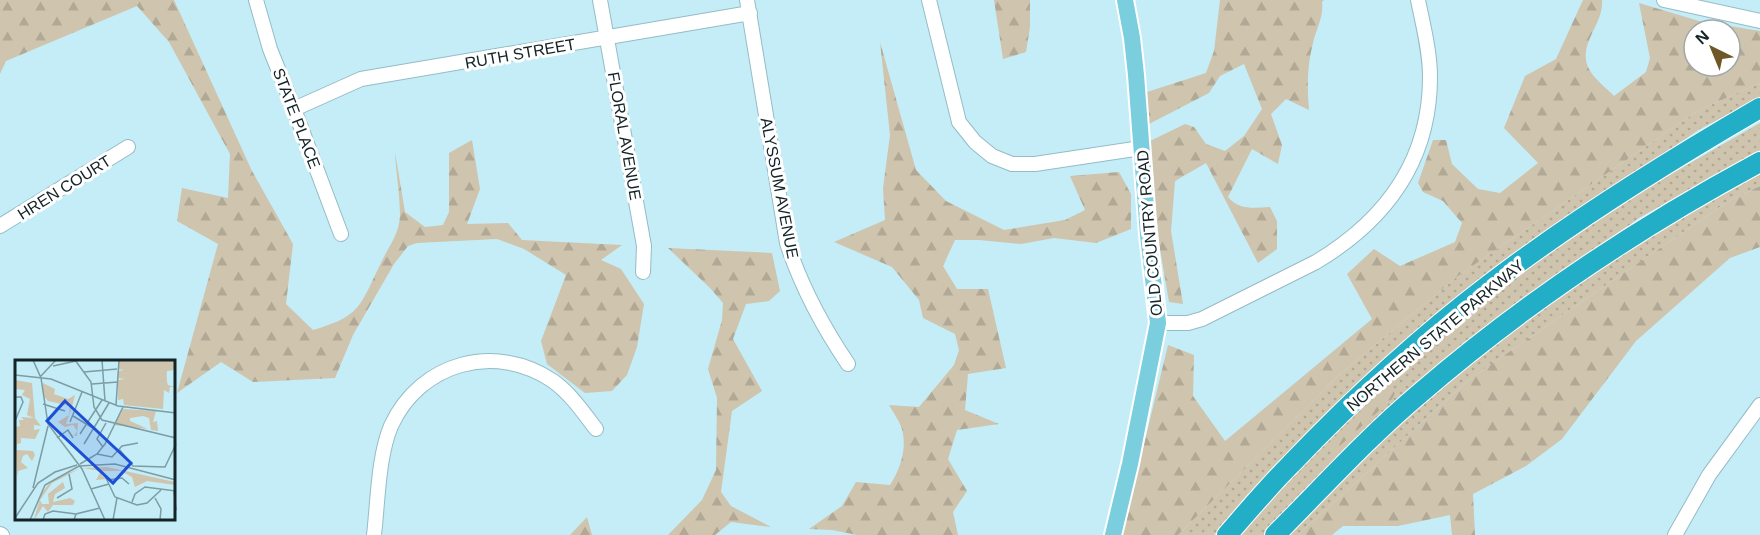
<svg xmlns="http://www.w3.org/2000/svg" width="1760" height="535" viewBox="0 0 1760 535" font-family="Arial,sans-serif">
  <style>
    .grass { fill: url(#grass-dots) }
    .forest { fill: url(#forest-firs); fill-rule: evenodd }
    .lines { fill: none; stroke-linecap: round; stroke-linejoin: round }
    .minor-casing { stroke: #94bcc5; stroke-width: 16 }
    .major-casing { stroke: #fff; stroke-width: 20 }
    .highway-casing { stroke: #fff; stroke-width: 22 }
    .minor { stroke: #fff; stroke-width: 14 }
    .major { stroke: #7acedd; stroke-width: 16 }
    .highway { stroke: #22aec6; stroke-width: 20 }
    .labels { text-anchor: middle; stroke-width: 6; stroke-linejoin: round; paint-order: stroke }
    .street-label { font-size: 16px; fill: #132326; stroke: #fff }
    .inset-road { fill: none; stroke: #7d9ca3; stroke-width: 1.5 }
    .view { fill: #1d4ed8; fill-opacity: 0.15; stroke: #1d4ed8; stroke-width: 3 }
    .inset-edge { fill: none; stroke: #132326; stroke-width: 3 }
  </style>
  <defs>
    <pattern id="grass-dots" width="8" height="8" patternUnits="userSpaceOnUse" patternTransform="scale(1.5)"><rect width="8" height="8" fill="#cfc4ad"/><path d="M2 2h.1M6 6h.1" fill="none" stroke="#b1a895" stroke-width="1.8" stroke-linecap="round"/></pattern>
    <pattern id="forest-firs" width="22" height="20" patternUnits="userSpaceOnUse" patternTransform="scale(1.5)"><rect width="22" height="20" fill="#cfc4ad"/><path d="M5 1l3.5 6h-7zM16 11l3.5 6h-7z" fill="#b1a895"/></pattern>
  </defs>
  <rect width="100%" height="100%" fill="#c4edf7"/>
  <path class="grass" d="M1760,83V98L1700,129L1519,251L1346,399L1245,497L1214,535H1178L1339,375L1458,276L1699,110Z
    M1760,123V150L1639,218L1482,333L1355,443L1264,535H1237L1334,427L1465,313L1624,201Z
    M1760,170V186L1727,202L1471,378L1298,535H1285L1364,457L1444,384L1528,319L1648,235Z"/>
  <path class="forest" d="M0,0H174L252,171L293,244L286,304L313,330C362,316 360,305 381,263C388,247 399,235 400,216C400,195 396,173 395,152L405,212L425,227L443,225L449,212V153L472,140L480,189L467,224L508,223L522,240L622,245L601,260L621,269L644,304L637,347L627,375L612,391L585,393L547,364L541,341L566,275L524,249L497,239L417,243L408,246L394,264L353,335L335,378L253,382L221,362L177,393L218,244L177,221L182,188L228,198L230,154L169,42L137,6L6,61L0,74Z
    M994,0H1030V27L1026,52L1003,59Z
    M1220,0H1324L1322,2C1324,17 1316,29 1313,43C1307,66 1307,87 1309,110L1286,99L1271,114L1282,145L1278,164L1252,149L1228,197C1239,210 1253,208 1270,207L1277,221V249L1258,263L1206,163L1175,181L1171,231L1183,304L1169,302L1160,249L1148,142L1185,124L1194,127L1206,144L1225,151L1244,136L1262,109L1244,64L1220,76L1209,93L1149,124L1147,92L1206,73L1214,51Z
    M1583,0H1602C1604,24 1578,43 1588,67C1592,77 1606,88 1614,96L1646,72L1650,58L1639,3L1699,21L1760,31V83L1699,110L1458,276L1339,375L1178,535H1122L1168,345L1194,355L1193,396L1225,441L1372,319L1347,274L1374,249L1400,266L1455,242L1462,223L1443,201L1423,192L1418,183L1433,140H1446L1452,164L1478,189L1500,193L1538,163L1504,128L1525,76L1556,59ZM1694,30H1730V66H1694Z
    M880,42L916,170L946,201L1004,230L1065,220L1085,210L1070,176L1119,172L1131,194V229L1096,243L1054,238L1021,244L979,240H955L943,266L957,289H988L1006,368L968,374L965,410L999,424L957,430L948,459L967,491L953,512L958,535H857L832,530L809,529L842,506L856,482L890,485C901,468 908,446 901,426C898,419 893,412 889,405L919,407L954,365L959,350L955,334L923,318L919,300L892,267L834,242L885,220L883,188L890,135Z
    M1760,186V247L1730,258L1636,341L1562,439L1526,466L1473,494L1475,535H1452L1450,515L1398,526H1343L1332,535H1298L1471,378L1727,202Z
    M668,248L772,253L780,291L769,301L746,304L733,339L762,391L732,411L721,492L731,506L771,527L731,522L715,535H668L702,500L716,470L717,398L708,369L722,320L723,303L710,288Z
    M1392,388L1397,390L1392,399L1334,451L1329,447L1374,399Z
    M587,517L592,535H570Z"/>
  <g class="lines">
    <g class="minor-casing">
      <path id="minor" d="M256,0L270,49L294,109L341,234
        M600,0L644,246L643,272
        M747,0L787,243C801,286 823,327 848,364
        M929,0L959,122L975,142L992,156L1012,164H1035L1141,148
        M1664,0L1760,21
        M294,109L361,79L750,13
        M0,226L128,147
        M1158,323H1188L1202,319L1316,262C1386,220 1430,160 1430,77C1430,51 1423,25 1418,0
        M0,534L2,535
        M374,535C378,501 378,457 391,426C420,362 496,342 553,381C571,394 583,412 596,429
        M1675,535L1709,475L1760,405"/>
    </g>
    <g class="major-casing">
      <path id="major" d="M1113,535L1130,464L1158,323L1148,235L1136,75L1132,38L1125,0"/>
    </g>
    <g class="highway-casing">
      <path id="highway" d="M1227,535C1248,511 1269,486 1291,464C1352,400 1419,338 1490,284C1575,219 1667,162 1760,108
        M1275,535C1322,488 1367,438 1418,395C1522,305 1639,227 1760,162"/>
    </g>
    <use href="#minor" class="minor"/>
    <use href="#major" class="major"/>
    <use href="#highway" class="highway"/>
  </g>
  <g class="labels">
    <g class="street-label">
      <text transform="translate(520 53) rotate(-10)" y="6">RUTH STREET</text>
      <text transform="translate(297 118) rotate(69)" y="6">STATE PLACE</text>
      <text transform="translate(625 136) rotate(80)" y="6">FLORAL AVENUE</text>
      <text transform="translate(64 187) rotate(-32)" y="6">HREN COURT</text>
      <text transform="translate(780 188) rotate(79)" y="6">ALYSSUM AVENUE</text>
      <text transform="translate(1149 233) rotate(-95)" y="6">OLD COUNTRY ROAD</text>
      <text transform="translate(1435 335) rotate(-40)" y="6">NORTHERN STATE PARKWAY</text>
    </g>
  </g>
  <g transform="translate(15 360)">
    <rect width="160" height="160" fill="#c4edf7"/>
    <path d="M104,0H160V9L152,11L151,19L153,25L160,27H155L154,33L149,30L148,49L109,45L108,39L103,40V20L110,19L103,18V11L109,10L103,9ZM0,20L17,23L20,58L26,66L19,65V70L25,69L20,79L6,78V83L2,84L1,90L18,91L20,95L17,101L12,94L8,96L6,102L13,108L3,111L2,117L0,67L5,66L4,60H9L6,57L19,58L12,55L15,39L7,35L10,30L0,29ZM28,23L40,29L39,34L53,39L60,35L57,47L51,64L63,63L62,76H59L62,71L58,65L50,67L43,62L54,55L55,46L33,41L28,35ZM108,49L141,51L138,62L142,61L143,71L136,70L134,58L128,56L115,58V61L133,69L99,65ZM92,107L160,122V125L132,121L120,127L117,117L106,111H88L86,115L91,119L81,120L86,111L67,108ZM66,108L37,123L25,140L27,144H34L33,134L48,122L50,128L40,134L38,142L55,138L60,141L58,145H38L33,152L28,146L19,160L26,134L33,125L41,118Z" fill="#cfc4ad"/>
    <path d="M104,0H160V10L151,11L152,21L111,22V18H103V12L119,11V7H103Z" fill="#cfc4ad"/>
    <path class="inset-road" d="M18,0L26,18L33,64L67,109L90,160M60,0L76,22L79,47L87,60L161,78M87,0L90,41M38,6L61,1M69,12L102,9M0,15L36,19L103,46L161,53M25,17L41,0M77,24L103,22M0,37H6L8,42L0,61M28,44L50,51M101,45L104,0M58,56L78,68M55,62L67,32M65,74L87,40M42,78L53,70L58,78M69,84L94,43M88,87L82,79L91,63M104,89L118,106L150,107L161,84M82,94L97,97L107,86L123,83M65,104L82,94L90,84L108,47M90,116L100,137L122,145L132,143L146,130M92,120L107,118L114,124M18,128L33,66M76,129L94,124M159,131L161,150M42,138L57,129L54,114M140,138L146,149L145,160M117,142L120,134L130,127L161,131M0,158L23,123L40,112L62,105M15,160L30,125L64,106L100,104L161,120M28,160L30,154L38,151L61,154M59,160L61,154L85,148M98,160L102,138"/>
    <path class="view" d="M50,41L116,103L98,123L32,61Z"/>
    <rect width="160" height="160" class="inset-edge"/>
  </g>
  <g transform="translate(1712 48) rotate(317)"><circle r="28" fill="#ffffff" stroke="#a1a7a8" stroke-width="1.5"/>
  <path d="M0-4.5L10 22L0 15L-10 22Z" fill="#6f5727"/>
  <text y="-9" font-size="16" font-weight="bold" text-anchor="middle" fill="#132326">N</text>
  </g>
</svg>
